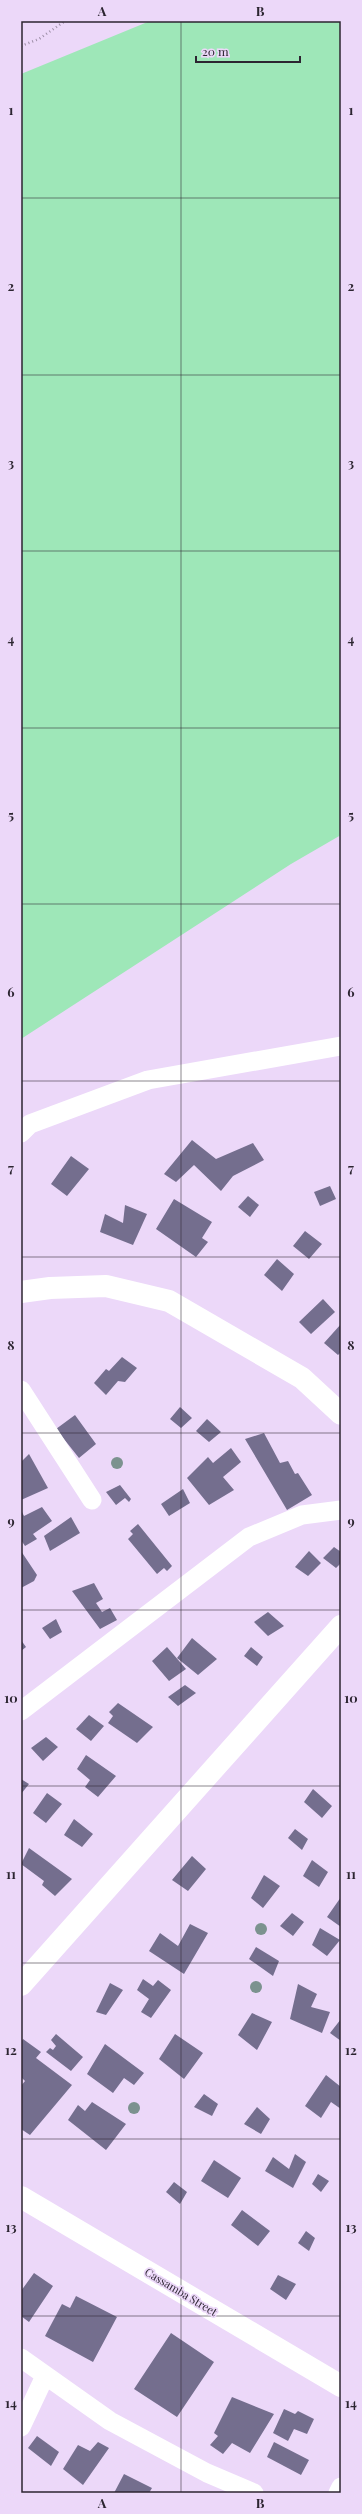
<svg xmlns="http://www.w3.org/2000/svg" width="362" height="2514" viewBox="0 0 362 2514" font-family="'Playfair Display',serif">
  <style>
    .green { fill: #9ee7b8 }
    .building { fill: #746e8e }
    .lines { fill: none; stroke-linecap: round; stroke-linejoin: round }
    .path { stroke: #9c8ea6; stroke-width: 2.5; stroke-dasharray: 1 3; stroke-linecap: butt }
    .service { stroke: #fff; stroke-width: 19 }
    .minor { stroke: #fff; stroke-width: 22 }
    .tree { fill: #7c928f }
    .grid { fill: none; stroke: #2c2531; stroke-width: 1; stroke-opacity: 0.55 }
    .labels { text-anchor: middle; stroke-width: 3.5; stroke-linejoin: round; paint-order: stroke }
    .street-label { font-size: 11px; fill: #2c2531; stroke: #ecd8f9 }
    .neatline { fill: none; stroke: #2c2531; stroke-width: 1.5 }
    .grid-label { font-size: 13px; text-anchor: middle; font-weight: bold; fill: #2c2531 }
  </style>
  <rect width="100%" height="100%" fill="#ecd8f9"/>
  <path class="green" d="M150,21H341V835L291,864L21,1039V74Z"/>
  <path class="building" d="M192,1140L216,1159L253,1143L264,1160L233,1176L221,1191L194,1165L176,1182L164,1174Z
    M71,1156L89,1169L67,1196L51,1184Z
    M330,1186L336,1199L320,1206L314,1192Z
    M248,1196L259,1205L250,1217L238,1207Z
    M174,1199L212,1222L202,1238L208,1242L196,1257L156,1229Z
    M125,1205L147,1214L133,1245L100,1232L105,1214L123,1223Z
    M305,1231L322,1244L309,1259L293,1246Z
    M277,1259L294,1274L282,1291L264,1275Z
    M323,1299L335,1312L311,1334L299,1322Z
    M341,1324V1352L338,1355L324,1343Z
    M122,1357L137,1368L125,1382L118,1381L106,1395L94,1383L106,1369L109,1371Z
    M180,1407L192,1418L181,1428L170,1419Z
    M75,1415L96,1444L79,1458L56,1429Z
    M207,1419L221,1432L209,1442L196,1431Z
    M264,1433L280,1463L288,1461L295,1474L298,1473L312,1495L287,1510L245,1439Z
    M231,1448L241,1462L223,1477L234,1490L209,1505L187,1478L208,1457L213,1463Z
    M29,1454L48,1488L21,1500V1462Z
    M120,1485L131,1499L129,1502L125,1498L116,1505L106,1492Z
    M183,1489L190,1503L169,1516L161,1504Z
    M42,1507L52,1521L33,1534L37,1539L25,1546L21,1540V1510L24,1516Z
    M71,1517L80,1533L50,1551L44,1536Z
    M138,1524L172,1566L167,1571L164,1568L157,1574L128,1539L133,1534L130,1531Z
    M334,1547L341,1552V1563L336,1568L323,1558Z
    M21,1551L37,1575L34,1581L21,1588Z
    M309,1551L321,1563L308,1576L295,1567Z
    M94,1583L103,1599L96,1603L102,1612L110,1608L117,1620L100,1629L72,1591Z
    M268,1612L284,1626L268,1636L254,1622Z
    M56,1619L62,1632L50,1639L42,1628Z
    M192,1638L217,1659L198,1675L177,1658Z
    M21,1640L26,1647L21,1651Z
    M167,1647L186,1669L169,1681L152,1661Z
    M251,1647L263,1657L257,1666L244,1656Z
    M185,1685L196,1693L178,1706L168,1697Z
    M118,1703L153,1727L137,1743L108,1723L113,1716L109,1712Z
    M89,1715L104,1726L91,1741L76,1729Z
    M46,1737L58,1747L43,1761L31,1748Z
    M86,1755L116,1776L98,1797L85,1787L90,1780L77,1769Z
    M21,1779L29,1784L21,1794Z
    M313,1789L332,1806L322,1818L304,1802Z
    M47,1793L62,1804L46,1823L33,1813Z
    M74,1819L93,1834L82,1847L64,1835Z
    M295,1829L308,1839L302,1850L288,1838Z
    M29,1848L72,1879L55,1896L42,1885L44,1881L21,1864Z
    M192,1856L206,1869L188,1891L172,1880Z
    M312,1860L328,1872L319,1887L303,1876Z
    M264,1875L280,1886L263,1908L251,1898Z
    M341,1897V1927L327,1917Z
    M292,1913L304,1922L293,1936L280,1926Z
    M190,1924L208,1933L184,1974L149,1951L160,1933L178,1946Z
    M320,1928L340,1940L327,1956L312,1945Z
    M256,1947L279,1961L273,1976L249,1959Z
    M143,1979L153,1986L158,1980L171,1990L151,2018L141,2012L149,1999L137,1990Z
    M110,1983L123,1990L106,2015L96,2012Z
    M298,1984L317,1994L311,2007L330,2012L322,2033L290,2019Z
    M252,2013L272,2022L257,2050L238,2035Z
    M341,2019V2041L330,2033Z
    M56,2034L83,2057L71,2071L46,2052L50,2048L53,2050L56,2046L51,2040Z
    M175,2034L203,2053L184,2079L159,2059Z
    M23,2039L41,2052L36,2058L72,2085L30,2135L21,2129V2086L25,2081L21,2077V2042Z
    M105,2044L144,2073L134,2085L124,2078L113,2093L87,2074Z
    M326,2075L341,2087V2109L331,2102L321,2118L305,2106Z
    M204,2094L218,2104L212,2116L194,2107Z
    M92,2102L126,2124L106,2150L68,2120L78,2105L85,2111Z
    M257,2107L270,2119L261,2134L244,2124Z
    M295,2154L306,2162L293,2188L265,2171L273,2157L289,2169Z
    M214,2160L241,2178L228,2198L201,2181Z
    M318,2174L329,2181L321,2192L312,2184Z
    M174,2182L187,2192L180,2204L166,2192Z
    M242,2210L270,2231L258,2246L231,2225Z
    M306,2231L315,2238L309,2251L298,2243Z
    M34,2273L53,2286L29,2322L21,2316V2291Z
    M278,2275L296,2284L286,2300L270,2289Z
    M76,2296L117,2317L93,2362L45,2336L62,2304L70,2308Z
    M171,2333L214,2362L177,2417L134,2389Z
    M232,2397L274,2414L250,2453L232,2443L223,2454L210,2445L218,2436L214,2433Z
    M284,2409L295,2414L298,2411L314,2419L307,2434L294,2429L288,2441L273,2433Z
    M37,2436L59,2452L51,2466L28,2448Z
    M98,2442L109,2448L83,2485L63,2469L78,2445L90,2451Z
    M274,2442L309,2460L301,2475L267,2457Z
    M124,2474L152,2488L149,2493H114Z"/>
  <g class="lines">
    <path class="path" d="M21,46L39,39L65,21"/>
    <path class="service" d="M21,1133L30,1124L148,1080L341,1046
      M21,1390L92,1500
      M21,1711L249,1537L302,1515L341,1510
      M21,2358L110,2421L207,2473L254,2493
      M21,2427L45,2376
      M338,2493L341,2487"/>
    <path class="minor" d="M21,1292L50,1288L106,1286L169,1301L302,1378L341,1414
      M21,1985L341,1626
      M21,2197L341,2386"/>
  </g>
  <g class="tree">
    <circle cx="117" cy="1463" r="6"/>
    <circle cx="261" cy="1929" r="6"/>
    <circle cx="256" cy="1987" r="6"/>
    <circle cx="134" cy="2108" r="6"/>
  </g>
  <path class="grid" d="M181,21V2493M21,198H341M21,375H341M21,551H341M21,728H341M21,904H341M21,1081H341M21,1257H341M21,1433H341M21,1610H341M21,1786H341M21,1963H341M21,2139H341M21,2316H341"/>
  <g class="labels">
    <g class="street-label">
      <text transform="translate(181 2292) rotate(31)" y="4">Cassamba Street</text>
    </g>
  </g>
  <rect width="362" height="2514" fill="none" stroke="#ecd8f9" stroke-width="44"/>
  <path d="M196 56v6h104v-6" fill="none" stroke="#2c2531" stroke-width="2"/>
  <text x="202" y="56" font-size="12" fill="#2c2531" stroke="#ecd8f9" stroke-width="3" paint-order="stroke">20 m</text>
  <rect x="22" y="22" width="318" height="2470" class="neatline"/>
  <g class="grid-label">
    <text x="102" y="16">A</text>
    <text x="260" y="16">B</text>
    <text x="11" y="115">1</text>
    <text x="351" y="115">1</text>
    <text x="11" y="291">2</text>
    <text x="351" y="291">2</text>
    <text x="11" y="468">3</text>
    <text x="351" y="468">3</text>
    <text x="11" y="644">4</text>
    <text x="351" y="644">4</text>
    <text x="11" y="820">5</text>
    <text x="351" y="820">5</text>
    <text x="11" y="997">6</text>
    <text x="351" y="997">6</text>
    <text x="11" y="1173">7</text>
    <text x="351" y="1173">7</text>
    <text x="11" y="1350">8</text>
    <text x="351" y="1350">8</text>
    <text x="11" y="1526">9</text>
    <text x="351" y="1526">9</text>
    <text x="11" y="1703">10</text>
    <text x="351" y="1703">10</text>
    <text x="11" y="1879">11</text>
    <text x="351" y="1879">11</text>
    <text x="11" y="2055">12</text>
    <text x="351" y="2055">12</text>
    <text x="11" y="2232">13</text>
    <text x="351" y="2232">13</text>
    <text x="11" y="2408">14</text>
    <text x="351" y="2408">14</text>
    <text x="102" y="2508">A</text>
    <text x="260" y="2508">B</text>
  </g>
</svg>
